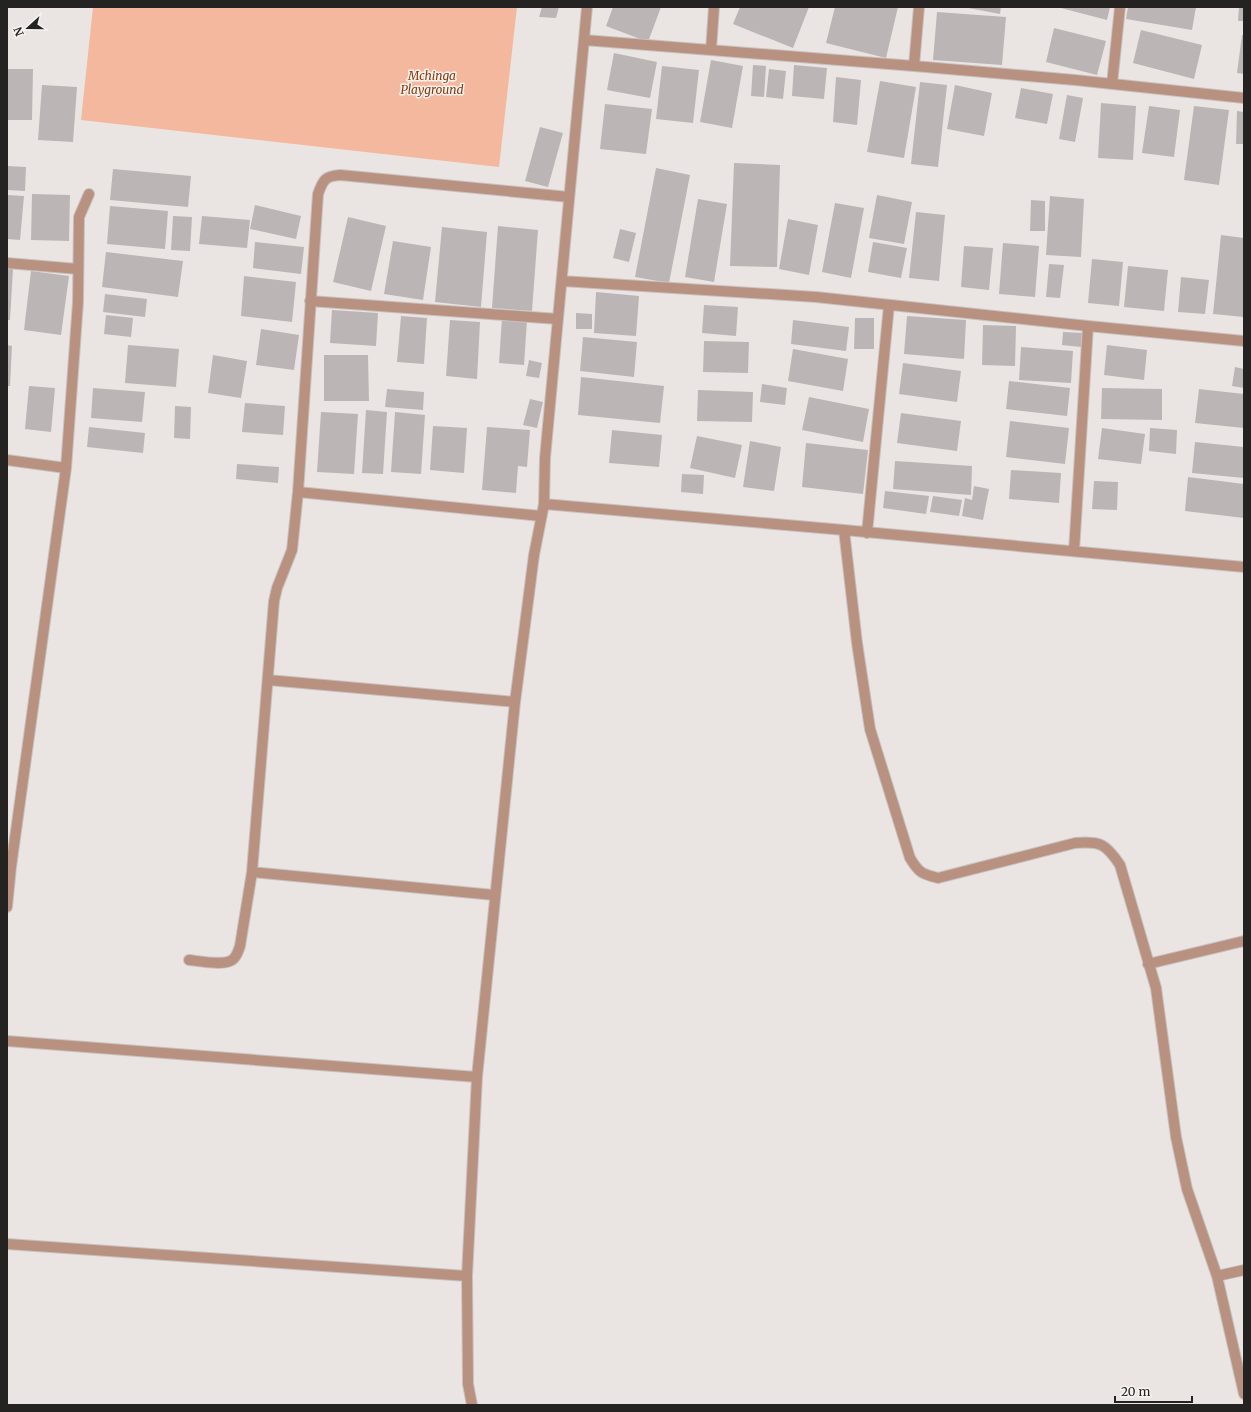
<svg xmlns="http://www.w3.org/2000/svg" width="1251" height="1412" viewBox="0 0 1251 1412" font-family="Merriweather,serif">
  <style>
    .green { fill: #f3b89d }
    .building { fill: #bbb6b5 }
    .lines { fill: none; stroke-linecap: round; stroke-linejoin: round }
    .minor-casing { stroke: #c7c2c0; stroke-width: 12 }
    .minor { stroke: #b99180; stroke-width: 10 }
    .labels { text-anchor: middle; stroke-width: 3; stroke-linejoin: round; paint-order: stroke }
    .park-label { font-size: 12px; font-style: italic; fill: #893909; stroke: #f7f3f1 }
  </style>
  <rect width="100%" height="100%" fill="#eae5e3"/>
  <path class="green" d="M93,7H517L499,167L81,120Z"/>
  <path class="building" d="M542,7H559L556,18L539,17Z
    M613,7H661L648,42L606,26Z
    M740,7H809L793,48L733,24Z
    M835,7H898L886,58L826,43Z
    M963,7H1001L1000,14Z
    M1057,7H1110L1107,20Z
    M1128,7H1196L1192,30L1126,19Z
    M1239,7H1244V21H1238Z
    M937,12L1006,17L1002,65L933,60Z
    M1054,28L1106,41L1097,75L1046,62Z
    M1141,30L1202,45L1194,79L1133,63Z
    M1242,35H1244V74L1237,73Z
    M614,53L657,62L650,98L607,90Z
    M711,60L743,66L732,128L700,122Z
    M753,65L766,66L764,97L751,96Z
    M794,65L827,68L824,99L792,96Z
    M662,66L699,70L693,123L656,119Z
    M7,69H33L32,120H7Z
    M769,69L786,71L783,99L766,97Z
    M836,77L861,80L857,125L833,122Z
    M880,81L916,87L904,158L867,152Z
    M920,82L947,85L938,167L911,164Z
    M42,85L77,87L73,142L38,140Z
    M955,85L992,93L984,136L947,129Z
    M1021,88L1053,94L1047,124L1015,118Z
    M1067,95L1083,98L1075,142L1059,139Z
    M1101,103L1136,106L1133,160L1098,158Z
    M605,104L652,109L646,154L600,149Z
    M1149,106L1180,110L1174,157L1142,153Z
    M1194,106L1229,110L1219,185L1184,180Z
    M1237,111L1244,112V144H1236Z
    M540,127L563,133L548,187L525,181Z
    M734,163L780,165L777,267L730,266Z
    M7,166L26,167L25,191L7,190Z
    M656,168L690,175L669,283L635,277Z
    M113,169L191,176L188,207L110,200Z
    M32,194L70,195L69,241L31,240Z
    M7,195L24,196L20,240L7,239Z
    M877,195L912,202L904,244L869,238Z
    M1050,196L1084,199L1081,257L1046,255Z
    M698,199L727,204L714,282L685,277Z
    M1031,200L1045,201V231H1030Z
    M835,203L864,208L851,278L822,272Z
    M255,205L301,216L296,239L250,229Z
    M110,206L168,211L165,249L107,244Z
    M916,212L945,215L939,281L909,278Z
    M173,216L192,217L190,251L171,250Z
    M202,216L250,220L247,248L199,244Z
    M348,217L386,226L371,291L333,282Z
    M788,219L818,225L809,275L779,269Z
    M498,226L538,230L532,311L492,308Z
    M442,227L487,232L481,307L435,302Z
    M620,229L636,233L629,262L613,258Z
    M1221,235L1244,238V317L1213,314Z
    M393,241L431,247L423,300L384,294Z
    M255,242L304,247L301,274L253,268Z
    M873,242L907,248L901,278L868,272Z
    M1003,243L1039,246L1035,297L999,294Z
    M964,246L993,248L989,290L961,287Z
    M106,252L183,261L178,297L102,287Z
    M1092,259L1123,262L1119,306L1088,303Z
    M1049,264L1064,265L1060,298L1046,297Z
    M1128,266L1168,270L1164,311L1124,307Z
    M7,268L13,269L10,320H7Z
    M31,271L69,276L61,335L24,330Z
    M244,276L296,282L292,322L241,316Z
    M1181,277L1209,280L1205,314L1178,312Z
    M596,292L639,296L636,336L594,333Z
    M105,294L147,299L145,317L103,312Z
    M704,305L738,307L736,336L702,333Z
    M332,310L378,313L376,346L330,343Z
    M576,313L592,314V329H576Z
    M106,315L133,318L131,337L104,334Z
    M401,316L427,318L424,364L397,362Z
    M907,316L966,320L964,359L904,354Z
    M502,318L527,320L524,365L499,363Z
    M855,318H874V349H854Z
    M450,320L480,322L477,379L446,376Z
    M793,320L849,327L846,351L791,344Z
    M983,325L1016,326L1015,366L982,365Z
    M261,329L299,335L294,370L256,365Z
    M1063,332L1082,333L1081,347L1062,345Z
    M583,337L637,342L634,377L580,371Z
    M704,341L749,342L748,373L703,372Z
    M7,345L12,346L10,386H7Z
    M128,345L179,349L176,387L125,383Z
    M1107,345L1147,350L1144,380L1104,375Z
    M1021,347L1073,351L1071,383L1019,380Z
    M793,349L848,359L843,391L788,381Z
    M213,355L247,361L241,398L208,393Z
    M324,355H368L369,401H324Z
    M529,360L542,363L539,378L526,376Z
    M903,363L961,371L957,402L899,394Z
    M1235,367L1244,369V388L1232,386Z
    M581,377L664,386L660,423L578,415Z
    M1009,381L1070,388L1067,416L1006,409Z
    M762,384L787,388L785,405L760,402Z
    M29,386L55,388L51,432L25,429Z
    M93,388L145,392L142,422L91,418Z
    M1102,388L1162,389V420L1101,419Z
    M387,389L424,392L423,410L385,407Z
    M1199,389L1244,394V428L1195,423Z
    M698,390L753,392L752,422L697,421Z
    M809,397L869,409L863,442L802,430Z
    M530,399L543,402L537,428L523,425Z
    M245,403L285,406L283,435L242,432Z
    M175,406L191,407L190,439L174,438Z
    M366,410L387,412L383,474L362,473Z
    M321,412L358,414L354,474L317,472Z
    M395,412L425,415L421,474L391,472Z
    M901,413L961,421L957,451L897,443Z
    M1010,421L1069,428L1065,464L1006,457Z
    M433,426L467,428L464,473L430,470Z
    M89,427L145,433L143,453L87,447Z
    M487,427L530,430L527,467L518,466L516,493L482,490Z
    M1102,428L1145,434L1141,464L1098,459Z
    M1150,428L1177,430L1176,454L1149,451Z
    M612,430L662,435L659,467L609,463Z
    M697,436L742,445L735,478L690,468Z
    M750,441L781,447L774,491L743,487Z
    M1195,442L1244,447V478L1192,473Z
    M806,443L868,450L863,494L802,487Z
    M895,461L972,466L971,495L893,489Z
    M237,464L279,467L278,483L236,479Z
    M1011,470L1061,473L1059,503L1009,499Z
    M682,474L704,475L703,494L681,492Z
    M1188,477L1244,484V518L1185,511Z
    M1094,481L1118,482L1117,510L1092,509Z
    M974,486L989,489L983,520L962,516L965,498L972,500Z
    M885,491L929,496L926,514L883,508Z
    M933,496L962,500L959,516L930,512Z"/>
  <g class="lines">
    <g class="minor-casing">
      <path id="minor" d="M584,40L914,66L1075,80L1244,98
        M711,50L714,7
        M914,66L919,7
        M1112,84L1120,7
        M7,263L78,269
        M562,281L816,297L1088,326L1244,341
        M310,301L558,319
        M7,460L66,468
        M298,492L541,516
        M544,504L844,530L1244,567
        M844,530L857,643L870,729L910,858C919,873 922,874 938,878L1075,843C1101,841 1106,844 1120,865L1156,988L1176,1137L1187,1189L1217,1276L1244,1394
        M867,533L889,305
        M1074,551L1088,326
        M268,680L515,702
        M7,867H11L66,468L78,302L79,217L89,194
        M252,872L494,895
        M7,907L11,867
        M189,960C199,961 224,966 232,960C237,957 238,951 240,946L252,872L274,601L277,588L292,550L298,492L318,194C323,180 325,176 340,175L569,197
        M1148,964L1244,941
        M7,1041L477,1077
        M7,1244L467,1276
        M1217,1276L1244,1270
        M472,1405L468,1384L467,1276L477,1077L515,702L534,555L544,504L545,458L587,7"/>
    </g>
    <use href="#minor" class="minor"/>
  </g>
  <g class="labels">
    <g class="park-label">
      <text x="432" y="80">Mchinga<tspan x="432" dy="14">Playground</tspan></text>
    </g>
  </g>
  <rect width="1251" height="1412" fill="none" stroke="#252322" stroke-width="16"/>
  <g transform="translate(28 28) rotate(249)" stroke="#f7f3f1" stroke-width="3" paint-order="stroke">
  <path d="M0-3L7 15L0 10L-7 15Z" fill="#252322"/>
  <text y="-6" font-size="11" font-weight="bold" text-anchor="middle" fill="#252322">N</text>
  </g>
  <path d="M1115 1396v6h77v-6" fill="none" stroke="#252322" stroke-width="2"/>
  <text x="1121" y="1396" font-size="12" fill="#252322" stroke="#f7f3f1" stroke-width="3" paint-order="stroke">20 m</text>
</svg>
